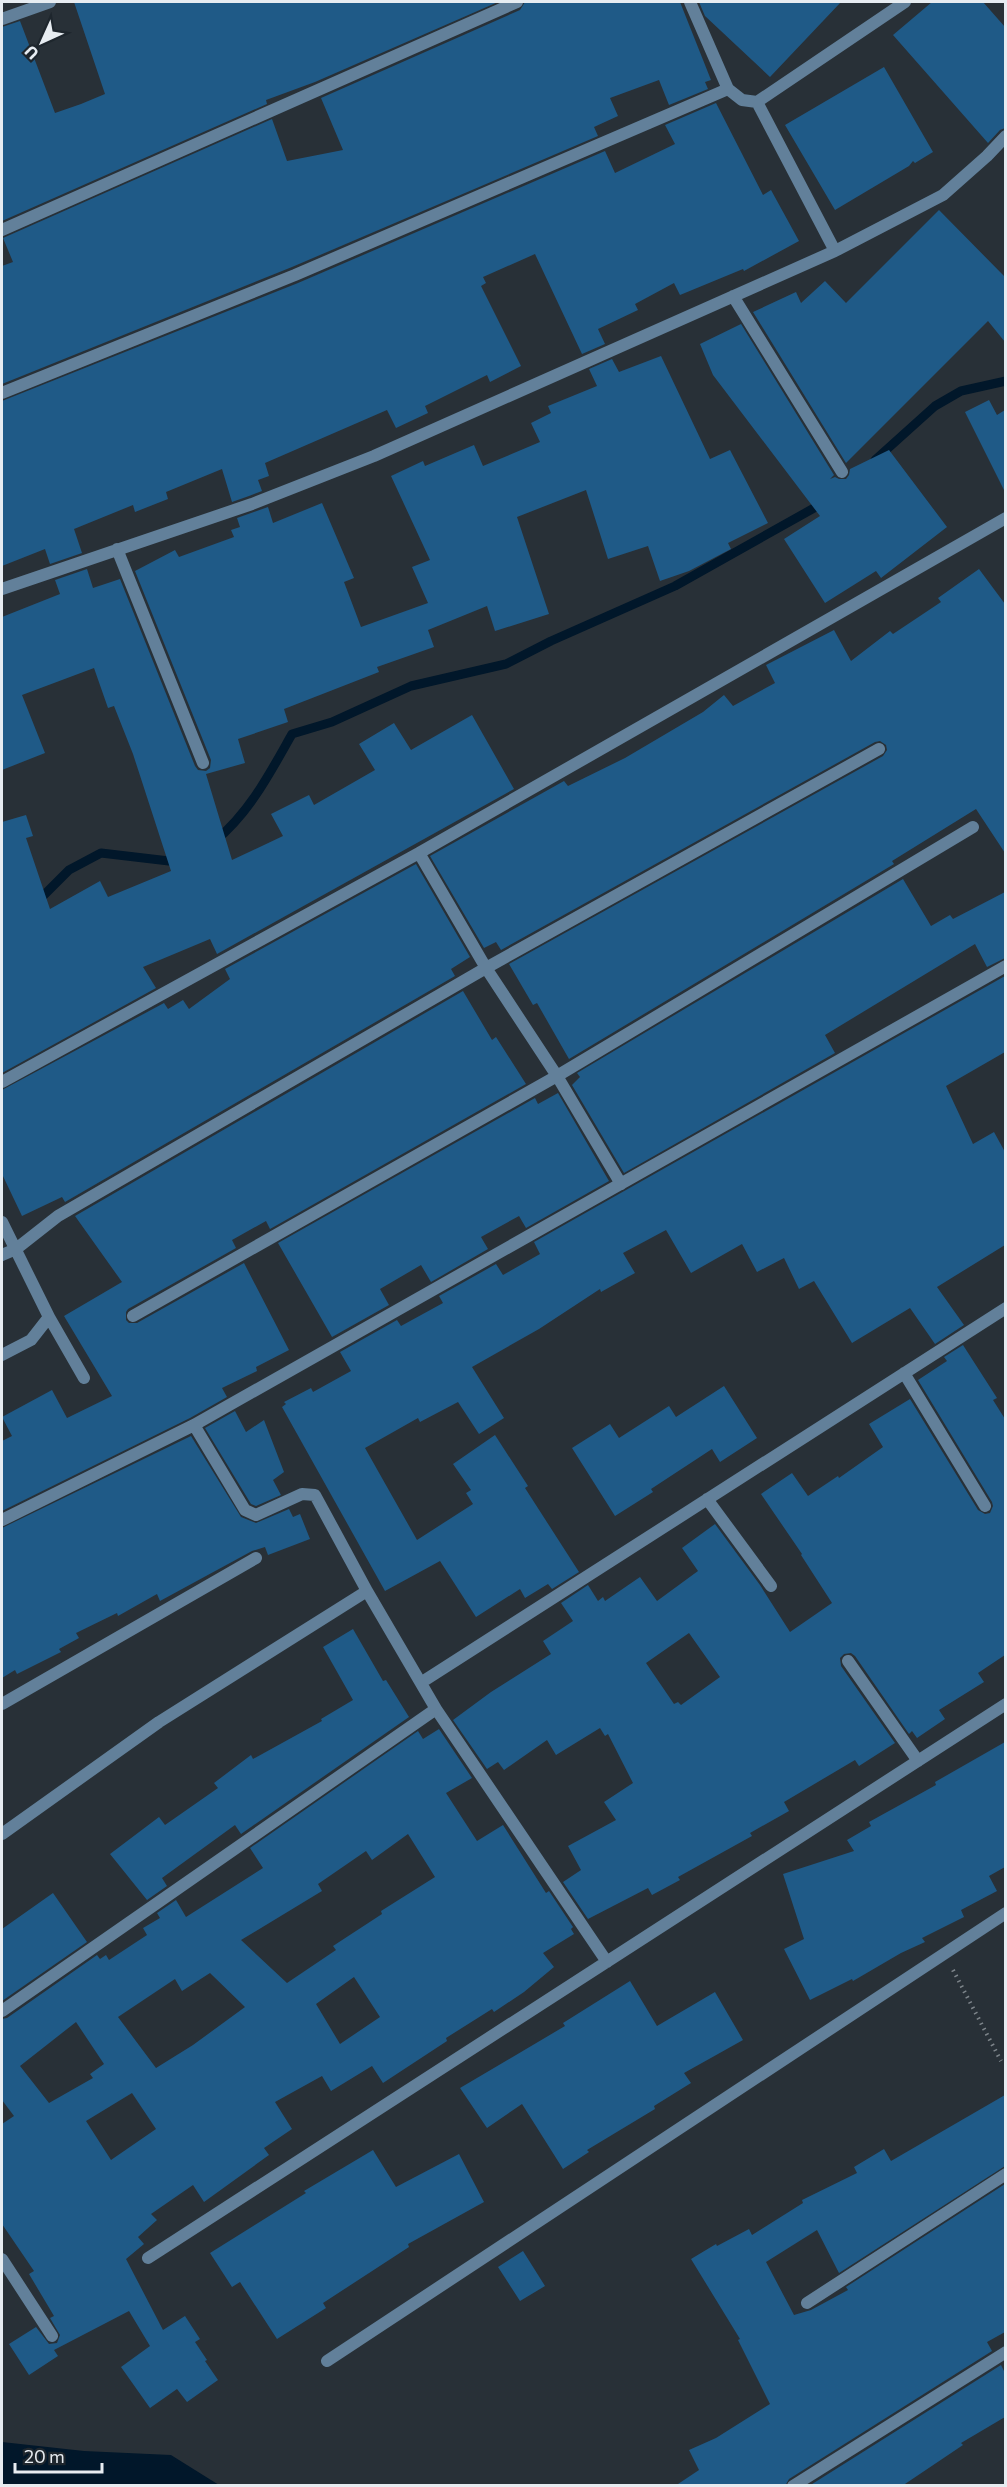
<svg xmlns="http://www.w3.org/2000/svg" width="1007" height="2487" viewBox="0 0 1007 2487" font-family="Commissioner,sans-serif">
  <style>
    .water { fill: #01172a }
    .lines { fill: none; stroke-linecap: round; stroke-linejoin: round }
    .stream { stroke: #01172a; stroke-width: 9 }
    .building { fill: #1f5a87; fill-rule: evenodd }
    .path { stroke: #7d848a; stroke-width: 4; stroke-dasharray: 1.5 4.5; stroke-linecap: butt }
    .street { stroke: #62809a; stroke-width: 12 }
  </style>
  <rect width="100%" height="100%" fill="#283037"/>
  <path class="water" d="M2,2442L84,2451L171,2455L219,2485H2Z"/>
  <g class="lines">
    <path class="stream" d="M875,460L935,406L961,391L1006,381
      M215,841C250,812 270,773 292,734L332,722L411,686L506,664L551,641L675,586L823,503
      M37,902L69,870L101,853L169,861L179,858"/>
  </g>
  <path class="building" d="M74,2H498L315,82L266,100L267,104L2,221V27L20,21L55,113L81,104L105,94Z
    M525,2H680L711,80L705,82L708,89L669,105L659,80L610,98L618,116L594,127L598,136L292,267L2,384V266L13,262L3,238L272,119L287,161L343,150L321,98L520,10Z
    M699,2H841L770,77L705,16Z
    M932,2H983L1005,27V128L1000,130L988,143L893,35Z
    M884,67L933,152L915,163L913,161L909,166L835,210L785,125Z
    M716,103L763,195L771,190L799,241L744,271L743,269L680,295L674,283L635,304L638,310L598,329L605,344L582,354L535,254L483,277L486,283L481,286L521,366L490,382L487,375L425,406L428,413L396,428L387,410L265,463L269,476L258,480L262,491L249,496L232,502L222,469L166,492L168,499L135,512L133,505L74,529L82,553L50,564L45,549L2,566V401L298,283L605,151L615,173L675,144L665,125Z
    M939,210L1005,277V342L988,321L846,463L753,312L796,292L801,303L825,281L846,303Z
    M741,324L834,475L830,479L835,477L839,479H846L849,475L850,469L889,450L947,527L881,578L876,571L825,603L784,539L820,516L713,375L700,344Z
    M661,356L710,459L730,450L768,523L728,543L731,549L689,571L660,581L648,546L608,559L586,490L517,517L549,614L495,631L487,606L428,630L434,647L377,667L379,672L284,709L288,722L238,739L245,763L206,774L232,860L283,836L271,814L309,795L314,805L375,770L359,744L394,723L411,750L472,715L514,789L217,954L210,939L143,967L156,988L2,1073V822L26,815L33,836L26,838L50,909L100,881L108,897L171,871L133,754L114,706L108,708L94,668L22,695L45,753L2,770V617L60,594L55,580L87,569L93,588L120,579L195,766L198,770L206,771L210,768L211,760L135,571L175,550L179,557L234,537L231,530L240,527L237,518L268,507L273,523L322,503L354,578L344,582L361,627L428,603L412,567L430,560L391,476L423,461L425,466L474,445L483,466L540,442L531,423L551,413L548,406L597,386L589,369L612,359L619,372Z
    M989,400L997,415L1005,410V492L965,412Z
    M979,569L1005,604V853L976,809L892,861L894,864L569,1059L537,1003L533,1005L509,964L883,756L887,750L886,745L880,741L875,742L501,950L496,942L484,948L430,856L564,781L568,786L625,758L703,712L724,695L733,706L775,683L766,665L834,630L851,661L890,631L893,634L941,602L938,598Z
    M416,864L470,957L451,969L455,976L65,1202L62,1197L22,1216L2,1174V1090L164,1003L168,1009L183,1000L189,1009L230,979L225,969Z
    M903,879L931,926L950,915L953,919L1005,892V958L987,967L975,944L825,1035L835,1053L624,1173L572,1085L580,1077L577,1073Z
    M1005,976V1052L946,1086L973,1144L994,1132L1005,1152V1245L937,1287L964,1325L935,1344L910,1308L852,1343L814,1281L799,1289L784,1258L757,1272L742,1244L691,1273L666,1230L623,1253L635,1273L601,1292L600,1289L539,1329L472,1367L504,1418L479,1434L458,1402L420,1422L418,1418L365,1448L417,1540L473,1504L466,1493L471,1490L453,1464L495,1435L528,1486L525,1488L579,1572L552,1589L548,1584L525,1598L520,1589L476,1617L440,1561L385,1591L282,1407L286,1404L284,1402L311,1388L313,1392L351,1371L340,1352L397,1320L401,1326L443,1303L439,1296L496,1264L503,1275L540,1254L534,1242Z
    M463,991L492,1040L496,1037L526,1084L270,1229L266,1221L232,1240L236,1248L128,1309L126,1312V1320L129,1323H137L244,1263L289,1350L256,1367L257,1371L222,1388L227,1397L190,1418L2,1511V1441L12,1436L2,1417L52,1390L67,1418L112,1396L64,1316L122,1282L75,1216Z
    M558,1093L609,1181L526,1228L519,1216L481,1237L488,1249L431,1282L421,1265L380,1289L389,1305L332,1337L278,1243L535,1098L538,1104Z
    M963,1345L997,1398L993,1400L1005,1419V1655L978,1673L984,1682L939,1710L945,1719L917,1738L912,1731L909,1734L855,1656L851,1653L844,1654L840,1658L841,1666L895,1743L859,1766L855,1760L784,1802L789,1811L750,1833L752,1836L678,1877L680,1880L652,1895L648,1888L588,1919L563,1882L581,1870L568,1846L616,1820L604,1802L633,1783L608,1734L605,1736L600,1728L556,1755L547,1740L504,1770L498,1762L487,1769L453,1720L491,1692L551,1654L543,1641L573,1621L561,1603L588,1585L598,1601L603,1597L605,1601L640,1577L657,1601L698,1571L682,1548L715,1524L760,1585L790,1632L832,1603L801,1555L802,1554L761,1494L792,1473L808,1496L838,1476L839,1478L883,1447L869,1424L910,1399L978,1510L985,1514L990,1513L993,1506L992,1502L918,1380L947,1361L944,1357ZM689,1633L720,1677L681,1705L678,1702L674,1704L646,1663Z
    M724,1386L757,1438L720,1462L712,1449L651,1489L653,1492L615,1516L572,1448L610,1424L619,1438L669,1406L676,1417Z
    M235,1411L246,1432L264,1420L284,1472L273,1480L281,1495L256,1506L251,1504L205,1428Z
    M191,1436L241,1517L256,1523L289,1509L293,1517L300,1514L310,1539L268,1555L265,1547L252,1551L160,1601L157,1594L118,1616L117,1613L76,1633L79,1638L59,1649L61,1652L17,1674L15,1670L2,1678V1528Z
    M353,1629L383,1681L386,1680L409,1717L241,1834L235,1825L162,1878L167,1886L147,1900L110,1854L159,1817L165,1825L218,1788L214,1783L251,1755L253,1759L322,1721L321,1719L353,1700L323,1647Z
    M439,1729L472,1778L446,1793L477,1841L503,1825L546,1893L549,1891L573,1927L571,1929L574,1934L543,1953L554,1967L524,1992L494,2012L492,2009L446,2038L447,2041L383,2083L372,2066L331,2091L322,2076L275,2102L292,2129L264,2148L269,2155L204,2202L193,2185L151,2214L157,2220L138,2237L144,2244L126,2259L163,2330L185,2316L200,2339L195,2342L207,2360L205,2361L218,2380L187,2402L177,2389L150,2408L121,2367L150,2346L129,2311L54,2350L58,2356L29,2375L9,2344L36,2327L49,2344L57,2343L60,2335L50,2318L54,2316L29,2274L34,2271L2,2224V2124L14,2116L2,2100V2019L7,2018L97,1955L100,1959L106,1955L109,1960L147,1935L143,1928L160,1918L157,1913L176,1900L186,1917L263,1868L250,1848L418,1731L423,1739ZM408,1834L435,1877L381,1911L382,1914L333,1946L336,1950L287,1983L241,1940L322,1891L318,1884L366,1851L372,1860ZM210,1973L245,2007L193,2045L156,2068L118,2017L175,1979L182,1991ZM354,1977L380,2017L340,2044L316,2004ZM76,2022L104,2064L90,2074L93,2078L49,2103L20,2066ZM132,2093L156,2129L111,2160L86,2121Z
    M1005,1742V1867L989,1876L997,1891L961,1910L964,1917L922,1938L925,1942L901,1953L853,1981L852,1979L810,2000L784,1949L804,1939L783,1874L854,1851L847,1840L871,1826L869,1822L936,1785L935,1782Z
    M53,1893L87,1942L2,2001V1929Z
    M630,1981L657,2026L715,1992L743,2040L684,2073L691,2083L654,2106L655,2109L587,2150L589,2152L563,2169L522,2104L487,2128L460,2088L565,2026L563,2023Z
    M1005,2095V2166L839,2273L817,2230L766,2262L794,2315L811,2310L848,2290L846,2287L1005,2184V2332L987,2342L992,2351L789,2479L785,2486H675L699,2470L689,2450L716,2438L770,2404L738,2340L740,2339L691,2259L716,2244L717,2246L749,2229L752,2235L803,2203L802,2200L857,2173L854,2167L884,2149L891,2161Z
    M373,2150L396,2187L459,2154L484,2202L408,2244L409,2247L323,2303L326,2308L277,2339L240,2282L232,2287L210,2253L306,2193L304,2191Z
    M523,2251L545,2286L520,2301L498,2267Z
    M1001,2365L1005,2373V2417L961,2443L963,2445L902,2486H809Z"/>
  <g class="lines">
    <path class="path" d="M953,1970L1001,2061"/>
    <path class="street" d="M690,2L728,89
      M2,19L50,2
      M757,102L835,251
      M2,230L517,2
      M733,296L842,472
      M2,393L295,275L728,89L742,100L757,102L905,2
      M117,549L203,763
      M2,589L252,504L374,456L835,251L943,195L987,156L1006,136
      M419,853L1006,518
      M2,1082L419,853L486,968L557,1076L621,1184
      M2,1222L49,1317L31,1340L2,1355
      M2,1255L16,1249L58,1216L486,968L879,749
      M133,1316L557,1076L973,827
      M49,1317L84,1378
      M904,1373L985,1506
      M707,1499L771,1586
      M2,1520L194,1425L1006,966
      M848,1661L918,1761
      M422,1682L1006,1308
      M2,1704L256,1558
      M436,1709L607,1962
      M2,1834L159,1722L367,1591
      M2,2011L436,1709L367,1591L315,1495L302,1494L256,1515L245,1510L194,1425
      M148,2258L1006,1704
      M2,2259L52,2336
      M807,2303L1006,2174
      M327,2361L1006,1913
      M793,2486L1006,2352"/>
  </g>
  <rect width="1007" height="2487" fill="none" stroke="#e7ecf1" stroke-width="6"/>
  <g transform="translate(42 42) rotate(225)" stroke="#1e262d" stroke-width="4.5" paint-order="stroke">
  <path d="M0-4.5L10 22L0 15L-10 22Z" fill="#e7ecf1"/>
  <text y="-9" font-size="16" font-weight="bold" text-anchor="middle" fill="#e7ecf1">U</text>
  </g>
  <path d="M15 2463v9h87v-9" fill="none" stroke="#e7ecf1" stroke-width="3"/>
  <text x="24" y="2463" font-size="18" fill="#e7ecf1" stroke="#1e262d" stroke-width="4.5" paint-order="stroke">20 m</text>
</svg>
